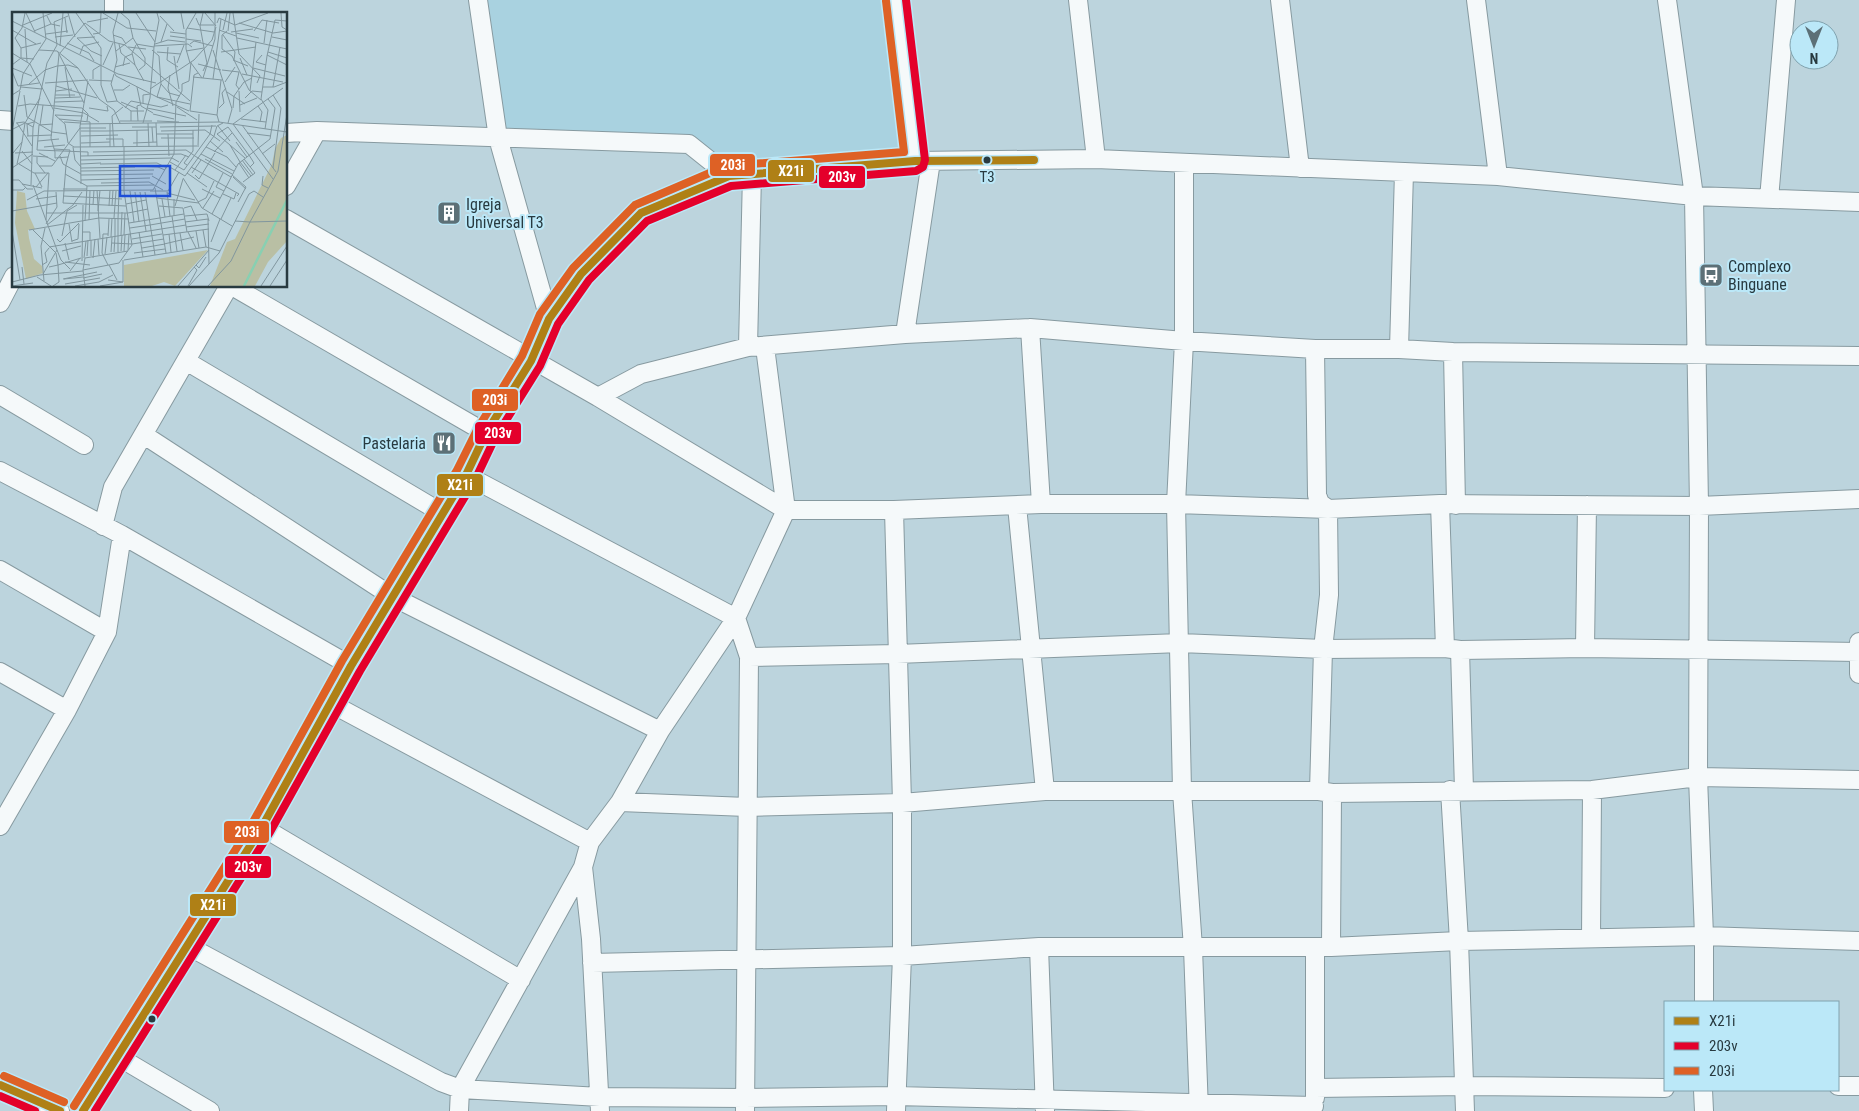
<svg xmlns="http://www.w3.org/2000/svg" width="1859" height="1111" viewBox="0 0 1859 1111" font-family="'Roboto Condensed',sans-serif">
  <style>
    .built { fill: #a9d2e0 }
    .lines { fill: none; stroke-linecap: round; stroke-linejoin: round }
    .minor-casing { stroke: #879aa0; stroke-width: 20 }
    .minor { stroke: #f5f9fa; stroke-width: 18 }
    .bus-1-casing { stroke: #bbe8f8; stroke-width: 11 }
    .bus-2-casing { stroke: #bbe8f8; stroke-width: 11 }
    .bus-3-casing { stroke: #bbe8f8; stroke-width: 11 }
    .bus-1 { stroke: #af8016; stroke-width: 8 }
    .bus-2 { stroke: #e4002b; stroke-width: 8 }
    .bus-3 { stroke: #de6125; stroke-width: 8 }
    .bus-dot { fill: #283a40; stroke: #bbe8f8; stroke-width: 2 }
    .labels { text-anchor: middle; stroke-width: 4; stroke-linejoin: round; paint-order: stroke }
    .bus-label { font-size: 15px; fill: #283a40; stroke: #bbe8f8 }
    .poi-label { font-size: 16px; fill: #283a40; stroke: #bbe8f8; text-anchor: start }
    .inset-river { fill: none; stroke: #88d0b2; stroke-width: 2.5 }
    .inset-road { fill: none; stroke: #81969e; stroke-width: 1 }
    .view { fill: #1d4ed8; fill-opacity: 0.15; stroke: #1d4ed8; stroke-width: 2.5 }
    .inset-edge { fill: none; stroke: #283a40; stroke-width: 2.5 }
    .line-badge { stroke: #bbe8f8; stroke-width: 2 }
    .badge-label { font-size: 14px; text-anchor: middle; font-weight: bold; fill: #fff }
  </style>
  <rect width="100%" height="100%" fill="#bcd4dd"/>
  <path class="built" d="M478,0H896L915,161L729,176L689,144L498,138Z"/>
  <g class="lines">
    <g class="minor-casing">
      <path id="minor" d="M114,0V14
        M478,0L498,138L549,319
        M896,0L915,161
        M1078,0L1096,159
        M1280,0L1300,168
        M1476,0L1498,176
        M1667,0L1694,196L1699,506L1698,777L1704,936V1002
        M0,120L14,121
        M286,133L317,131L689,144L729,176
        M1184,163V341L1176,504L1182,791L1193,948L1199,1111
        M286,186L317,131
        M1769,199L1786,0
        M286,219L598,397L786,510H894L1041,504H1176L1328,509L1440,504L1699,506L1859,499
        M232,286L486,433
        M0,303L14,276
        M1030,328L1041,504
        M905,334L931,161
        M748,347L752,174
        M1315,349L1317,495L1320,503L1328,509L1329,595L1323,649L1319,791
        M1399,349L1404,172
        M1453,352L1456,505
        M186,361L442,513
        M0,395L84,445
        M598,397L641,374L748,347L905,334L1030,328L1184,341L1315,349H1399L1453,352L1859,356
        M144,435L393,597L660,731
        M0,471L122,535L351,666
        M466,475L736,618L749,657L745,1111
        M1440,504L1445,648
        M1017,506L1045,791
        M894,510L902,803V956L896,1111
        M103,526L113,487L229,286
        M0,570L107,632
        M1859,642V674
        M1585,648L1587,505
        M1460,650L1464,790
        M749,657L897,654L1180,643L1323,649L1445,648L1460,650L1585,648L1859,652
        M0,672L67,710
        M332,704L590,842
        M1450,790L1459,941L1465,1111
        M620,802L747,807L902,803L1045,791H1319L1332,793L1592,790L1698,777L1859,780
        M0,826L67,710L107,632L122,535
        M262,827L521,980
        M583,867L591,939L600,1111
        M1591,938L1592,790
        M188,946L441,1082L460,1089L600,1097L745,1098L896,1096L1314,1106
        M1039,947L1045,1111
        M1331,947L1332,793
        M592,963L902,956L1039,947H1331L1459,941L1704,936L1859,941
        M117,1056L210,1111
        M0,1085L60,1111
        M1838,1086H1859
        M1315,1088L1465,1086L1665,1088
        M1703,1090L1704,1111
        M1315,1098V947
        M83,1111L144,1012L188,946L262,827L351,666L466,475L486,433L531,361L549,319L581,274L641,213L729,176L915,161L1096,159L1498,176L1694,196L1859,202
        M459,1111L460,1089L583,867L590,842L620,802L660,731L736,618L786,510L765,347"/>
    </g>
    <use href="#minor" class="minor"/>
    <g class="bus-1-casing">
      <path id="bus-1" d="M0,1085L60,1111
        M83,1111L262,827L351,666L466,475L486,433L531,361L549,319L581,274L641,213L729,176L915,161L1034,160"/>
    </g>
    <g class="bus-2-casing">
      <path id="bus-2" d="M0,1096L35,1111
        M95,1111L270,832L360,671L475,480L495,438L540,366L558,324L589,280L647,221L731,186L916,171L923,167L925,160L906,0"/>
    </g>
    <g class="bus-3-casing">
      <path id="bus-3" d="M4,1076L64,1102
        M74,1106L253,822L342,661L457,470L478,428L522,356L540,314L573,268L635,205L726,166L904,152L886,1"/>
    </g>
    <use href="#bus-1" class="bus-1"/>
    <use href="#bus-2" class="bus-2"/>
    <use href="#bus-3" class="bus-3"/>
  </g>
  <defs>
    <g id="building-square" transform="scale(1.25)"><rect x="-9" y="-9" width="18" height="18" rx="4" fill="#5c7077" stroke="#bbe8f8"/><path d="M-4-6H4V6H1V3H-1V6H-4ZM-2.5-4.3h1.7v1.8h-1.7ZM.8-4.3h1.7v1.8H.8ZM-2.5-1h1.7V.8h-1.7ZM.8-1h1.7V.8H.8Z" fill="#fff"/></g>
    <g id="bus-square" transform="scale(1.25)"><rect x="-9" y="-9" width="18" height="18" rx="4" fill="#5c7077" stroke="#bbe8f8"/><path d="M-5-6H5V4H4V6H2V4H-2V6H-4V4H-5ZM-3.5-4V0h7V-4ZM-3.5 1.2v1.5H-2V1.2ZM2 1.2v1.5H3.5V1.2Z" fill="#fff"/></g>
    <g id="restaurant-square" transform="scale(1.25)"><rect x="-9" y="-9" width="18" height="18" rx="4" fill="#5c7077" stroke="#bbe8f8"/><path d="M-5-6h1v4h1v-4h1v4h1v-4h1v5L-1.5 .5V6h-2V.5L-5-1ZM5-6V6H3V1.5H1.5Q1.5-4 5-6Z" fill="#fff"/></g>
  </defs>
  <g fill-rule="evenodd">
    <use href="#building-square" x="449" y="213"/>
    <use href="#bus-square" x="1711" y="275"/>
    <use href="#restaurant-square" x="444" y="443"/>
  </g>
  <g class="bus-dot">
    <circle cx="987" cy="160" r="4.5"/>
    <circle cx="152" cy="1019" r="4.5"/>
  </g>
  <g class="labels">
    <g class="bus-label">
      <text x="987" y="182">T3</text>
    </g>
    <g class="poi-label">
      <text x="466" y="210">Igreja<tspan x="466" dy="18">Universal T3</tspan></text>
      <text x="1728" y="272">Complexo<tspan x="1728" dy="18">Binguane</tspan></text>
      <text x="426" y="449" text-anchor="end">Pastelaria</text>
    </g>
  </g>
  <g transform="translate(12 12)">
    <rect width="275" height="275" fill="#bcd4dd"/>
    <path d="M196,238L163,274L152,270L140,274H112V253Z" fill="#b9bfa4"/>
    <path d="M275,123V229L256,250L243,274H198L215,230L223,227L260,152L263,137L269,126ZM5,179L13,181L15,199L23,217L16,218L17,226L22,247L30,254L31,261L14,267L3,211Z" fill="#b9bfa4"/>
    <path class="inset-river" d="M232,274L275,188"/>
    <path class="inset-road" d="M14,1L23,20M56,1L63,25M64,1L89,36V73L95,90M91,1L115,16L144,19M109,1L117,8L121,26L133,46V53L127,58M124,1L143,30M169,1L172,17M191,1L188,14L192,36M193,1L204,14M221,1L227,42L248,64L245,71M269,1L270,15L275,18M35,4L39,12L48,14M148,4L162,19M53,6L55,21M184,6L187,13H202M0,9L106,62L144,71M75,10L96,6M73,11L97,29L113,33L178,89M205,11L207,6L223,13L256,1M227,11L261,21L275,19M11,13L40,1M175,16L202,20M13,17L15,50M0,18L24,32M207,18L224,24M211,18L215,1M22,19L39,12M215,19L210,23V37L220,44L237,78L249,88M216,19L218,1M242,19L250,8L267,11M158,20L174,22M219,20L241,17M224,21L247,26M34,22L56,19M81,22L88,21L89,1M101,23L110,26L114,32M211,23L223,40L222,48M158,24L173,26M43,25L61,23M260,25L275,28M65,26L79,39L90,44M65,26L83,25M225,26L275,37M174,27L189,29M149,30L155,12M55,31L77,41L82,49M252,31L255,8M107,32L109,41L123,53L132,69M124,32L142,35M143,32L156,28L173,30M178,32L182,29L201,34M48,34L51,1M142,34L176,32L180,35M116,35L134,37M142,35L147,8L145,1M156,35L155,48L166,55M9,36L29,31M27,38L45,39L66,56M140,38L147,44L149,72L157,81L168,84M201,38L220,97L216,111M104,39L121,26M174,39L192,36M46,40L72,91M145,40L169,42M209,40L244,35M256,40L275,46M0,41L18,52L42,99M48,41L73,11M68,42L71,34L87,30M250,43L244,50L254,53M255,43L275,53M162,44L167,77M9,46V36L3,26L10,16L13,1M228,46L235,63M221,48L236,54M165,51L172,33M178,51L174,37V18L184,1M179,51L190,66M186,52L209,58M0,53L9,46L22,47M91,53L101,31M123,53L120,41L124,33M111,54L113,45L120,42M53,55L58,86M103,55L118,51M0,56L20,64M241,56L273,64M210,58L227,60M0,59L6,74M191,59L195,51L192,37M102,60L104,64L145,85L178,92M102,60L105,48L101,20L106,1M186,61L182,63L178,99L205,103L207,110M102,62L99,72L105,89M230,62L271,70M158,63L156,76L161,94M181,65L210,68M191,66L203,27V1M81,67V58L89,53M201,67L209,7M77,68L100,69M213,70L223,55M33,71L76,68M17,72L33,58L45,54L56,53L66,56L87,87L102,98L108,111M149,72L145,85L177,99M6,74L27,71M44,74L85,86M9,75L30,77M125,75L129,94L141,101M251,75H262L275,70M261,75L268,35M138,77L182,48L200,28L204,15M227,77L224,73L227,60M102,78H111L118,73M44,79L60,77M227,79L228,100M238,79L244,30M215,80L233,92M0,83L8,78L11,62L34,27L31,1M12,83L15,105L40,120M43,83H63M43,86L68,85M233,86L240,79L250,80M43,90L71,89M95,90L105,89L119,99M109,90L126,97M131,91V83L138,82M228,93L245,86M6,94L18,92L70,96L76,102L75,109M246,94L250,100L248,110M165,95L185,108M42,96L72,101L87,110M77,96L96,99L95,94M113,96L119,89L149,95L156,93M135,96L174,104M207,96L212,91L210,81L214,76M221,96L222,84L232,70L240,66M141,102L162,107M43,103L53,112L56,131L62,135L185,134M43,103L71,104M205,103L209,68M47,107L78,110V135M229,107L254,110M108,109H140M119,109V99H132M126,109L125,94L128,93M145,109L167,110M52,110L69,111M4,111L12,110L21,115M5,111L20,134M131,111L138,86L142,35M136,111L137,135M144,111L145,134M41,112L27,113L25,138L76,140V144M68,112L207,110L275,120M98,112V135M28,113L31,93M230,113L264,160M206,114L218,129M120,115H144M140,115L141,130M148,115L204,114M68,116H94M1,117L13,111L28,86M253,117L256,98L249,87L255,44L263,8L275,9M125,118V135M193,118L208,129M0,119L8,79M69,119H94M94,119L137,118M149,119L193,118M40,120L55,122M235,121L259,124M145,122H181M156,122L157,144M205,122L216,115L237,143M205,122L218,133L228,150M15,124L40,123M16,124L15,112L22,110M69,124L106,123M149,126H182M94,127H111V135M26,129L47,127M198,129L211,140M224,130L235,145M69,131L98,130M121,131L145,130M218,133L233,146M32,135L53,133M61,135L63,148L69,155M102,135L100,104L111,95M186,135L187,102M194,135L215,145L224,155M42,137L58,138L54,153M10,139L20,152M43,140L39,126L47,42M43,140V146L56,145M81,140L174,138L186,146M202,140L220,121M1,141L10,130L13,111M3,141L21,140M27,141L43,149M189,142L222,159M250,142L263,132M237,143L242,151L238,155M21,144L36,145M48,144L51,152L69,162M69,144L169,142L177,145M25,145V151L33,161M186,146L219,165M193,147L220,162M69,148L160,146L167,150M230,148L241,163M158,150L172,158M228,150L239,164M227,151L237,166M5,152L10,130M7,152L22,161H37L34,208M69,152L89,151M88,152L145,151L155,156M54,153L51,191L114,194M175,153L172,151L181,139V118M27,154H40L68,116M123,154L146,155L153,158M156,154L173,164L202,124L205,114L211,111M179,155L227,182L225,184M0,156L21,142M69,156L123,155M261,156L269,96L261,83M163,158L174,143M172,158L198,122L200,113M69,159L142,158M23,161L30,175M175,161L195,175M180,161L189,148M211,161L204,175L212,179M53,162L75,174L142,173M69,163L141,162M183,163L187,167L203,141M220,163L234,175L226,190M140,164L154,172M251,164L250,173L256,176M221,165L234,177M171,166L190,196L220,214M261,167L221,112L271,76M0,168H7L15,177H21M69,168L138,166M231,170L243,161L232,147M89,171L137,170L151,178M10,172L30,176M69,172L68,114L76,69M19,173L21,116L35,51L45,33L42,10L56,4M21,173L45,238L31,262M24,175L36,161M143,176L154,241M51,177H75M190,177L208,186M0,178H11L14,175M85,178L88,226M118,179L122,210M138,179H156L167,160M123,180L127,210M128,180L134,219M133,180L143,243M155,180L158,204M155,181L183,188M211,182L222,187L224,181M51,184L110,187M145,186L187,191M24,187L45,184M150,187L153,205M162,187V204M15,188L32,179L141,178L162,142L164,90L170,79V72L177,69L179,50M186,190L194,186L202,169M114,192L134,188M81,193L82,178M97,194L98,178M100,194L101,178M147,194L171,196L175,220M163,194L171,167M172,196L179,194L185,208M191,196L202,179M0,199L45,191M86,199L88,178M34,201H116L136,197M200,202L226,152L258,127L263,96L256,87M160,204L165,239M173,204L195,202L197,209M102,206L104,179M106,207L107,179M209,207L219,186M77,208L78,178M73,209L75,174M223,209L238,210L266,159L275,102M173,210L196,207L197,252M117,211L172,202M34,212L45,195L44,180M57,212L60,230M35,213L61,193L70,180M138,213L173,207M174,215L197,212M118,216L138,213M17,218L87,206L117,207M21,218L44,241L46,253L37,255M191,218L194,235M0,219L8,268M184,219L187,236M70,220H78V228M127,220L131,245M176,220L184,236M168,221L171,238M96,222H91L90,241L96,253M157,222L159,240M109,223L110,200M112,223L113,201M151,223L197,217M50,224L55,199L65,193M96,224L97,207M103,224V207M106,224V207M99,225L100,206M45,227L48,230L67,211M86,227L87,243M120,227L150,222M60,229L66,227L67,212M199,230L208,207M53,231L57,248M100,231L120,232M120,232L152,227M152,232L182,225M37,235L174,213M130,236L153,232M45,238L49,248L58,257M116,238L117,222M50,239L69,234M109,239L110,223M112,239L113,223M99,240L100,225M102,240L103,224M106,240V224M122,241L153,237M93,242L95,225M75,244L76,228M79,244V228M72,246L74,229M81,246L83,227M112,248L194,235L208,239M70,249L71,193M53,250L78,253M30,253L35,250L33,241L37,236M97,253L105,268M184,253L187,256L194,245M10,255L12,272M71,258L73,246L116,239M58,259L68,246M25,265L39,274M71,266L90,262M51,267L85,260M52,267L71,265M96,268L111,270M32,269L29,234L33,216M0,270L28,263L71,259M111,270V248M53,272L88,266M0,274L21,271M41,274L47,270L46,253L69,246M63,274L87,270L101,263M73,274L71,258L107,251L120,233L112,179V135M88,274L111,270M166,274L197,238M176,274L185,258L182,255M177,274L207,241L237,182L242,179L251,185M196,274L219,249L238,210L275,209M249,274L275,234M258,274L275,248"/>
    <path class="view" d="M108,154H158V184H108Z"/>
    <rect width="275" height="275" class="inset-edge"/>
  </g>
  <g class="line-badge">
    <rect x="709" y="153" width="47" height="24" rx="5" fill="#de6125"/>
    <rect x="767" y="159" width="48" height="24" rx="5" fill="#af8016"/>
    <rect x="818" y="165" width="48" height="24" rx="5" fill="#e4002b"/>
    <rect x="471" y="388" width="48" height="24" rx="5" fill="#de6125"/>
    <rect x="474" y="421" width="48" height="24" rx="5" fill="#e4002b"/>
    <rect x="436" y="473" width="48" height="24" rx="5" fill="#af8016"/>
    <rect x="223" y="820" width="47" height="24" rx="5" fill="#de6125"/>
    <rect x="224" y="855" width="48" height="24" rx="5" fill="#e4002b"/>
    <rect x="189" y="893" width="48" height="24" rx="5" fill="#af8016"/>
  </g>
  <g class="badge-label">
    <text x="733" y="170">203i</text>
    <text x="791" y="176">X21i</text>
    <text x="842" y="182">203v</text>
    <text x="495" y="405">203i</text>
    <text x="498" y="438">203v</text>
    <text x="460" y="490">X21i</text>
    <text x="247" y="837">203i</text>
    <text x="248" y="872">203v</text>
    <text x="213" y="910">X21i</text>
  </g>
  <rect x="1664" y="1001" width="175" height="90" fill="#bbe8f8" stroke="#80a2ae"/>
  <rect x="1674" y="1017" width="25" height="8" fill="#af8016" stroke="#80a2ae"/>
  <text x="1709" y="1026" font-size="15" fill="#283a40">X21i</text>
  <rect x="1674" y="1042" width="25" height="8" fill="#e4002b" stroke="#80a2ae"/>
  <text x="1709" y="1051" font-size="15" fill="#283a40">203v</text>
  <rect x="1674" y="1067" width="25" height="8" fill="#de6125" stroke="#80a2ae"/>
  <text x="1709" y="1076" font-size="15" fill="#283a40">203i</text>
  <g transform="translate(1814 45) rotate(180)"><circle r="24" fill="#bbe8f8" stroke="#80a2ae"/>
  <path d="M0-4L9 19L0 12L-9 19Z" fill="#5c7077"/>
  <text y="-8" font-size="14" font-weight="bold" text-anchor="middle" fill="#283a40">N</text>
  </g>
</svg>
